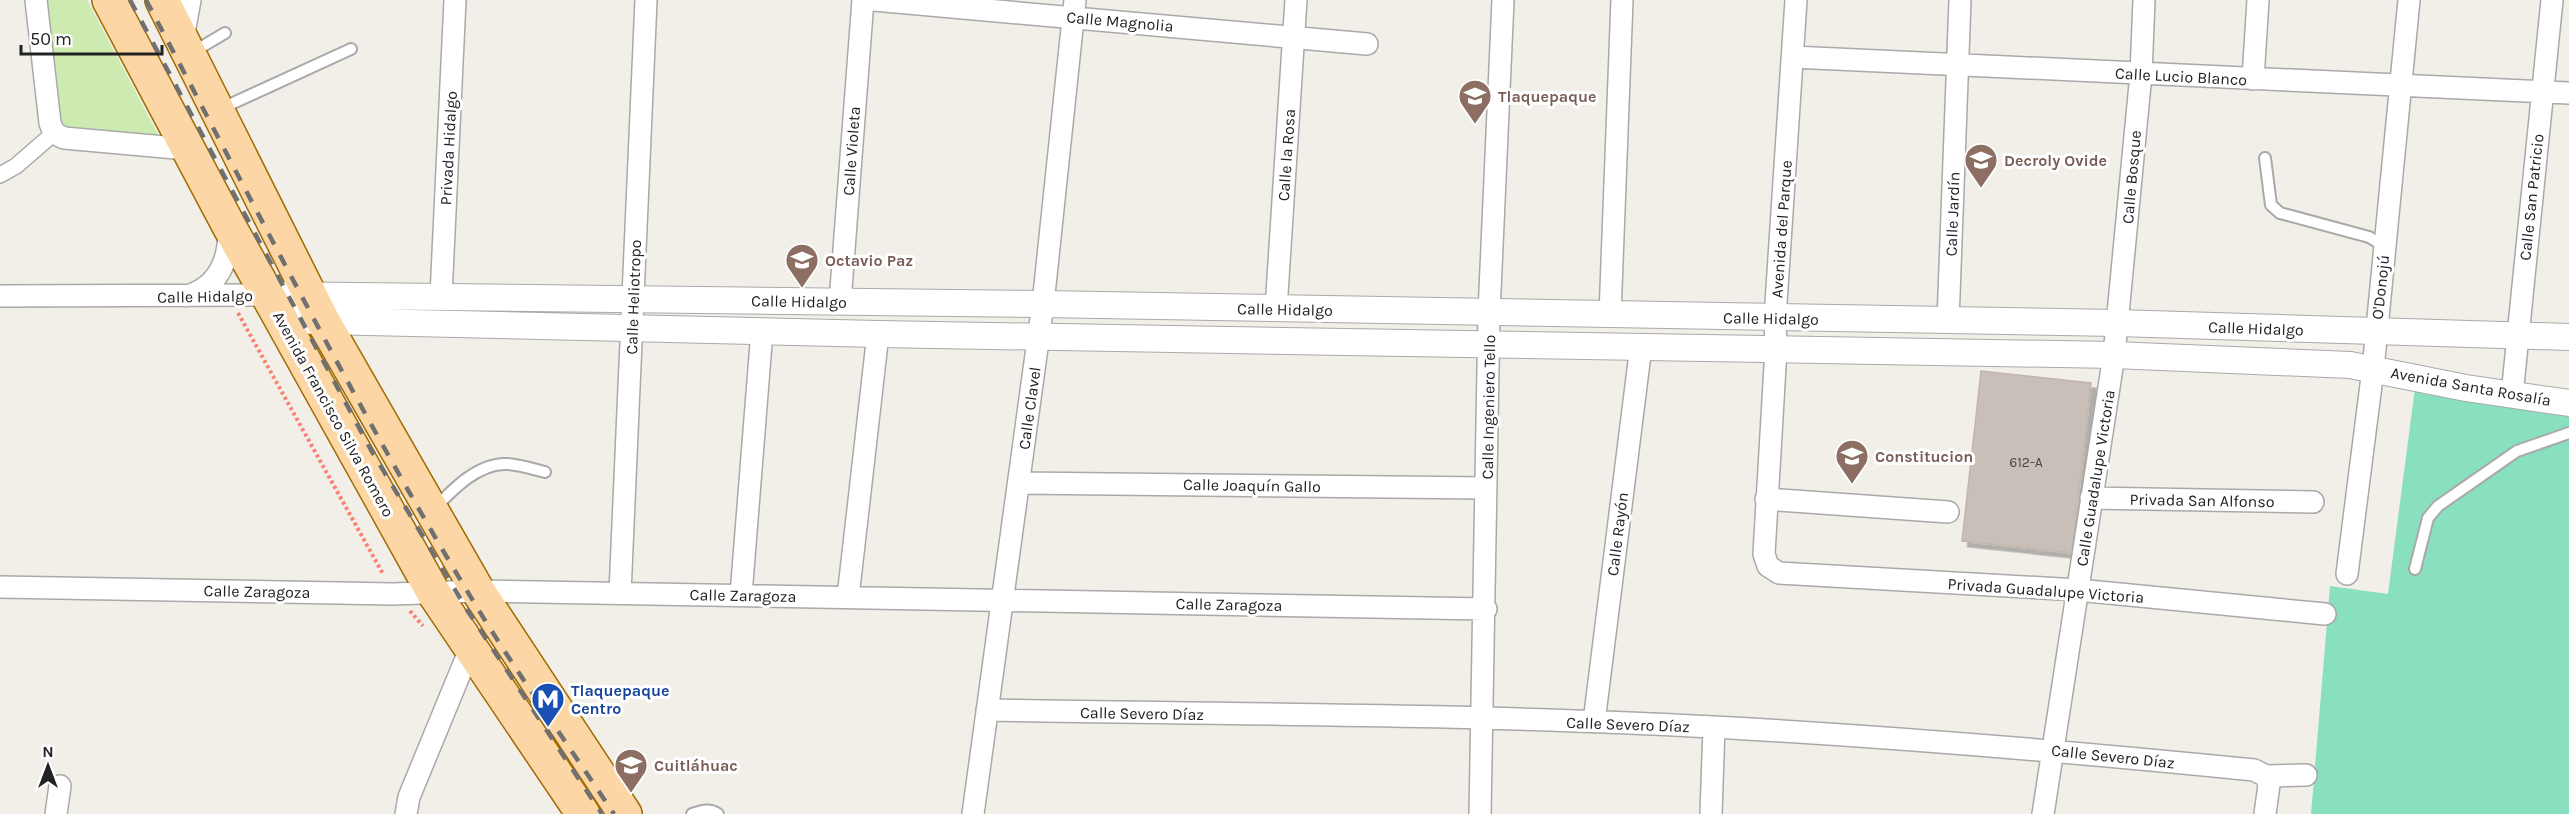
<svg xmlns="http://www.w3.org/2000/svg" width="2569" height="814" viewBox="0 0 2569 814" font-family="Karla,sans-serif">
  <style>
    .grass { fill: #cdebb0 }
    .pitch { fill: #88e0be }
    .building { fill: #c7bfb8; stroke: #c4b6ab; stroke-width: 1.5; filter: url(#shadow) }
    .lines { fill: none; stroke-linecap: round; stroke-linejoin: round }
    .service-casing { stroke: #a9a9a9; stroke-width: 14 }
    .pedestrian-casing { stroke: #a9a9a9; stroke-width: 18 }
    .minor-casing { stroke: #a9a9a9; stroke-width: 24 }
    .tertiary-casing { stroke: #a9a9a9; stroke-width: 28 }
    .primary-casing { stroke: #a06b00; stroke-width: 36 }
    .path { stroke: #fa8072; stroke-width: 4; stroke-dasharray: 3 3; stroke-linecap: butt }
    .service { stroke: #fff; stroke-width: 10 }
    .pedestrian { stroke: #fff; stroke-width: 15 }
    .minor { stroke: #fff; stroke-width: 21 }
    .tertiary { stroke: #fff; stroke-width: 26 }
    .primary { stroke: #fcd6a4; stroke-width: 33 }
    .rail { stroke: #707070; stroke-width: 4.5; stroke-dasharray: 12 12; stroke-linecap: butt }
    .labels { text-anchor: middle; stroke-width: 6; stroke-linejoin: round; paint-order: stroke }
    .number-label { font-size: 14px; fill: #4b4948 }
    .street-label { font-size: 16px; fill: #222; stroke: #fff }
    .education-label { font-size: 16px; font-weight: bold; fill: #785e54; stroke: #fff; text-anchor: start }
    .transit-label { font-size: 16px; font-weight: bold; fill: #164399; stroke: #fff; text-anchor: start }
  </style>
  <defs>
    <filter id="shadow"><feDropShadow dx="5.5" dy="5.5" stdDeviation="0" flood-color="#0004"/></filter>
  </defs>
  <rect width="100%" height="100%" fill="#f2efe9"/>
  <path class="grass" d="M47,0H87L161,140L60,127L57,117Z"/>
  <path class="pitch" d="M2415,388L2569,411V814H2311L2330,586L2388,594Z"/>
  <path class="building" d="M1981,371L2091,383L2072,553L1962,541Z"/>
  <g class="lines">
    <g class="service-casing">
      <path id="service" d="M193,52L225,33
        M220,109L351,49
        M2265,158L2271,205L2280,213L2369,237L2384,246
        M434,509C453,489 479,462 508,464C520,465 533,469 545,472
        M2415,569L2428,518L2438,506L2517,451L2569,433
        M692,814C702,811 709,808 718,814"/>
    </g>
    <g class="pedestrian-casing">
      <path id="pedestrian" d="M0,175L16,166L54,133"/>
    </g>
    <g class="minor-casing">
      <path id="minor" d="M36,0L50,123L54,133L64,138L187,149
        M874,0L1367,44
        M1796,0L1775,318L1776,349L1764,554L1768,566L1779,573L2078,590L2325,614
        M183,39L190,0
        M1793,57L2569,93
        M2253,79L2258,0
        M0,296L268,295
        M187,296C219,287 229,260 229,230
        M441,296L455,0
        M840,302L863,0
        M1276,309L1296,0
        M1610,315L1622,0
        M1948,321L1960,0
        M2512,395L2552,0
        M1019,483L1486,488
        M2091,498L2313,502
        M1766,499L1948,512
        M2347,574L2373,369L2409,0
        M0,587L393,594L478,591L1486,609
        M620,593L646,0
        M741,595L762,331
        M848,597L878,334
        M987,710C1229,714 1472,714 1714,727C1894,737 2074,752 2254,770L2266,776L2306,775
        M1594,722L1641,346
        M56,814L60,786
        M406,814L409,797L470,649
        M973,814L1043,304L1075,0
        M1480,814L1489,313L1503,0
        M1711,814L1714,727
        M2043,814L2114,355L2141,74L2144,0
        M2265,814L2269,785L2266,776"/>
    </g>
    <g class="tertiary-casing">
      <path id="tertiary" d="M268,295L1043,304L2117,323L2569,337
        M281,320L878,334L2114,355L2350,365L2466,388L2569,403"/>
    </g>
    <g class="primary-casing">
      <path id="primary" d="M109,0L229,226L433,592L583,814
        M162,0L323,321L478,591L625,814"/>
    </g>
    <path class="path" d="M238,313L383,574
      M410,611L423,626"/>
    <use href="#service" class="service"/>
    <use href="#pedestrian" class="pedestrian"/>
    <use href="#minor" class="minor"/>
    <use href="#tertiary" class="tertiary"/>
    <use href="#primary" class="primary"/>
    <path class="rail" d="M130,0L371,450L469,613L602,814
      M146,0C254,204 358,412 478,609C521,679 569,746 614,814"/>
  </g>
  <defs>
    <g id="school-pin" transform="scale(1.725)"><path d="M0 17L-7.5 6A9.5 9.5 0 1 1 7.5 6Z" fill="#8d6e63" stroke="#fff"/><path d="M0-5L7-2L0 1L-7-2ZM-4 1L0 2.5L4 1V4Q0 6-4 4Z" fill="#fff"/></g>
    <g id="metro-pin" transform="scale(1.725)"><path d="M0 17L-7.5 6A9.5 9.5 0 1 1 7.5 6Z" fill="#1a4fb4" stroke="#fff"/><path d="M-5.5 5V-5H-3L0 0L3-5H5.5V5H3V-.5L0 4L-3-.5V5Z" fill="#fff"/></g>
  </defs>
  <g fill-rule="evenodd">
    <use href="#school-pin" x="1475" y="96"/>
    <use href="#school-pin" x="1981" y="160"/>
    <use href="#school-pin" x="802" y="260"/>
    <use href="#school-pin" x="1852" y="456"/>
    <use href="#metro-pin" x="548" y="699"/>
    <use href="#school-pin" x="631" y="765"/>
  </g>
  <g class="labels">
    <g class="number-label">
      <text x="2026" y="467">612-A</text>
    </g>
    <g class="street-label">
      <text transform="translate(1120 21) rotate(5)" y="6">Calle Magnolia</text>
      <text transform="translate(2181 76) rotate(3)" y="6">Calle Lucio Blanco</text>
      <text transform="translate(448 148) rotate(-87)" y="6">Privada Hidalgo</text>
      <text transform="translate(851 151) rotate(-86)" y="6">Calle Violeta</text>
      <text transform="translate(1286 155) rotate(-86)" y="6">Calle la Rosa</text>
      <text transform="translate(2131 177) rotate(-85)" y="6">Calle Bosque</text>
      <text transform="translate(2531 197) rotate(-84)" y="6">Calle San Patricio</text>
      <text transform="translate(1952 214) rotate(-88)" y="6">Calle Jardín</text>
      <text transform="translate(1781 229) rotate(-86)" y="6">Avenida del Parque</text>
      <text transform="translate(2380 287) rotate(-84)" y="6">O'Donojú</text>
      <text transform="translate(205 296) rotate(-1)" y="6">Calle Hidalgo</text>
      <text transform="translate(633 297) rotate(-88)" y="6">Calle Heliotropo</text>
      <text transform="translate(799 301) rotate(1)" y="6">Calle Hidalgo</text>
      <text transform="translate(1285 309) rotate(1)" y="6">Calle Hidalgo</text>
      <text transform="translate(1771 318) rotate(1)" y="6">Calle Hidalgo</text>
      <text transform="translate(2256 328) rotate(2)" y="6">Calle Hidalgo</text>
      <text transform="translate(2471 386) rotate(10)" y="6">Avenida Santa Rosalía</text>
      <text transform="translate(1488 407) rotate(-89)" y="6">Calle Ingeniero Tello</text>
      <text transform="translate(1029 408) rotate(-82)" y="6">Calle Clavel</text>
      <text transform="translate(334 414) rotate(61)" y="6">Avenida Francisco Silva Romero</text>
      <text transform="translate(2095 478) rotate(-81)" y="6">Calle Guadalupe Victoria</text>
      <text transform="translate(1252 485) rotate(1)" y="6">Calle Joaquín Gallo</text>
      <text transform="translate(2202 500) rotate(1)" y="6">Privada San Alfonso</text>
      <text transform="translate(1617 534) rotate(-83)" y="6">Calle Rayón</text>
      <text transform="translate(2046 590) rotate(4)" y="6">Privada Guadalupe Victoria</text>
      <text transform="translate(257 591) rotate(1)" y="6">Calle Zaragoza</text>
      <text transform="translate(743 595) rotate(1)" y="6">Calle Zaragoza</text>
      <text transform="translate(1229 604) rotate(1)" y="6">Calle Zaragoza</text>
      <text transform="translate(1142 713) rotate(1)" y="6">Calle Severo Díaz</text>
      <text transform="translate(1628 724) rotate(2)" y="6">Calle Severo Díaz</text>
      <text transform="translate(2113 756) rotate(6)" y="6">Calle Severo Díaz</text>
    </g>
    <g class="education-label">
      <text x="1498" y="102">Tlaquepaque</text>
      <text x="2004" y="166">Decroly Ovide</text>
      <text x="825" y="266">Octavio Paz</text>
      <text x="1875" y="462">Constitucion</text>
      <text x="654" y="771">Cuitláhuac</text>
    </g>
    <g class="transit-label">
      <text x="571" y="696">Tlaquepaque<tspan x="571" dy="18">Centro</tspan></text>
    </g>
  </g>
  <g transform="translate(48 766)" stroke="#ffffff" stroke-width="4.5" paint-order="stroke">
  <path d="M0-4.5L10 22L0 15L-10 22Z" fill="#222222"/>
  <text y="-9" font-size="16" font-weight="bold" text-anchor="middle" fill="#222222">N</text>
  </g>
  <path d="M21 45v9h141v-9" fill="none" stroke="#222222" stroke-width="3"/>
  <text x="30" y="45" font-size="18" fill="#222222" stroke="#ffffff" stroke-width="4.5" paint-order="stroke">50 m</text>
</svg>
